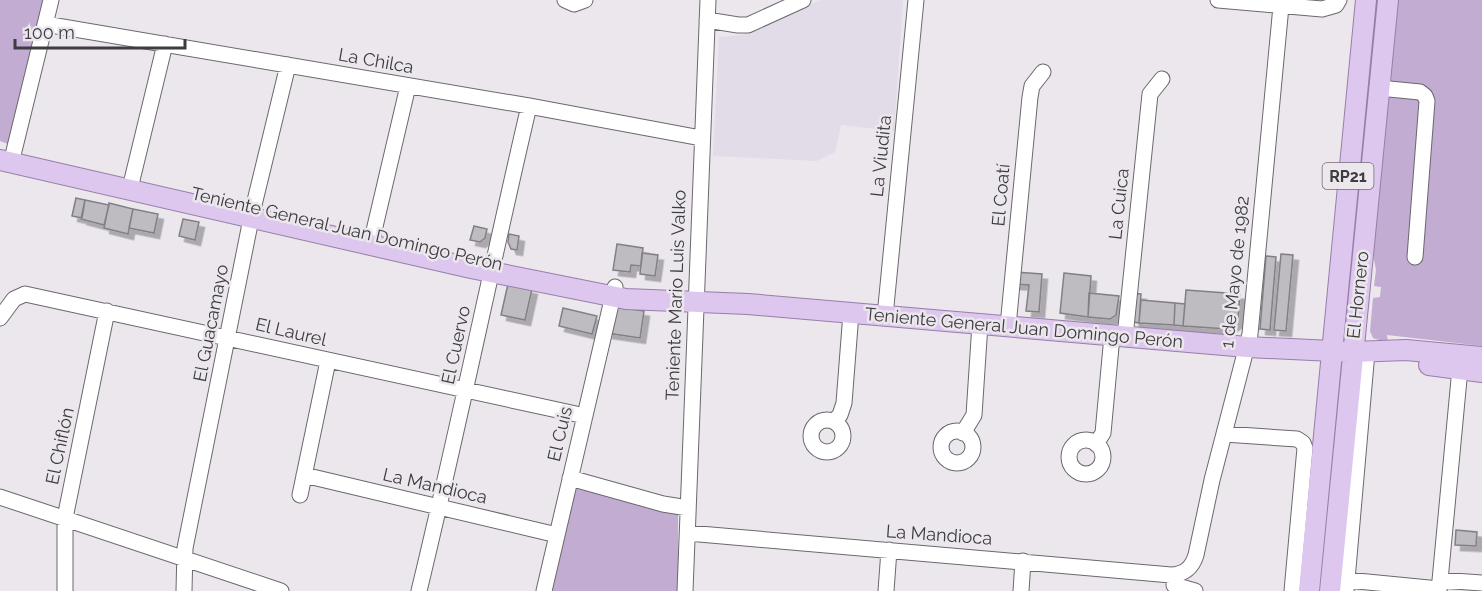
<svg xmlns="http://www.w3.org/2000/svg" width="1482" height="591" viewBox="0 0 1482 591" font-family="Raleway,sans-serif">
  <style>
    .built { fill: #e2dbe8 }
    .green { fill: #c2acd1 }
    .building { fill: #bebbc1; stroke: #838085; stroke-width: 1.5; filter: url(#shadow) }
    .lines { fill: none; stroke-linecap: round; stroke-linejoin: round }
    .minor-casing { stroke: #6b686e; stroke-width: 17 }
    .major-casing { stroke: #977ea9; stroke-width: 22 }
    .minor { stroke: #fff; stroke-width: 15 }
    .major { stroke: #ddc7ee; stroke-width: 20 }
    .labels { text-anchor: middle; stroke-width: 5; stroke-linejoin: round; paint-order: stroke }
    .shield { fill: #ebe7ed; stroke: #716f73; stroke-width: 1.5 }
    .shield-label { font-size: 16px; font-weight: bold; fill: #3d3c3f }
    .street-label { font-size: 18px; fill: #3d3c3f; stroke: #ebe7ed }
  </style>
  <defs>
    <filter id="shadow"><feDropShadow dx="5.5" dy="5.5" stdDeviation="0" flood-color="#0004"/></filter>
  </defs>
  <rect width="100%" height="100%" fill="#ebe7ed"/>
  <path class="built" d="M820,0H903L894,131L841,125L835,152L817,161L713,156L719,37L742,35Z"/>
  <path class="green" d="M0,0H44L8,144L0,141Z
    M1398,0H1482V346L1387,335L1388,343L1373,338L1370,331L1373,298L1380,297L1381,287L1374,286L1376,270L1372,249Z
    M574,488L678,514V591H551Z"/>
  <path class="building" d="M76,198L85,200L82,218L72,216Z
    M85,200L109,205L104,225L81,219Z
    M109,203L133,209L128,234L104,228Z
    M133,209L158,214L154,233L129,228Z
    M183,219L199,222L195,240L179,236Z
    M474,226L487,229L485,238L480,242L470,240Z
    M509,234L519,236L517,250L511,249L508,242Z
    M617,244L643,248L641,266L631,265L630,272L613,270Z
    M642,253L658,255L655,276L640,274Z
    M1281,254L1293,255L1286,331L1274,330Z
    M1266,256L1276,257L1270,330L1260,329Z
    M1015,272L1042,274L1039,312L1026,311L1029,285L1014,284Z
    M1064,273L1091,276L1088,317L1060,313Z
    M508,284L532,289L525,320L501,315Z
    M1186,290L1240,294L1238,321L1228,329L1183,326Z
    M1089,293L1119,296L1116,315L1110,319L1088,317Z
    M1130,293L1141,294L1139,323L1134,322Z
    M1141,300L1175,303L1174,325L1139,323Z
    M1175,303L1185,304L1183,326L1174,325Z
    M611,306L644,311L640,338L607,333Z
    M563,308L597,316L592,334L559,326Z
    M1456,530L1477,532L1476,546L1455,545Z"/>
  <g class="lines">
    <g class="minor-casing">
      <path id="minor" d="M565,0L574,4L585,0
        M1218,0L1322,9L1336,5L1339,0
        M707,20L738,25H748L803,0
        M45,24L529,106L701,138
        M1379,88L1420,92L1425,96L1427,101L1415,257
        M13,155L51,0
        M132,180L165,44
        M373,235L408,86
        M885,316L916,0
        M0,318L14,299L25,294L585,416
        M1008,326L1030,97L1032,86L1043,72
        M1125,337L1150,94L1162,79
        M811 436a16 16 0 1 1 32 0a16 16 0 1 1-32 0Z
        M834,421L840,415L844,403L851,313
        M941 447a16 16 0 1 1 32 0a16 16 0 1 1-32 0Z
        M963,433L974,415L980,324
        M1224,434L1297,439L1303,443L1305,448L1292,591
        M1069 457a17 17 0 1 1 34 0a17 17 0 1 1-34 0Z
        M1096,444L1103,433L1112,336
        M304,475L557,535
        M570,478L663,504L688,508
        M300,495L328,361
        M0,497L281,591
        M688,533L1171,575C1185,574 1192,568 1196,555L1212,480L1250,334L1281,6
        M1347,580L1439,589
        M1440,580L1482,583
        M1174,585L1195,591
        M65,591V518L107,311
        M184,591L185,548L253,209L288,65
        M419,591C458,430 491,268 529,106
        M544,591L615,287
        M685,591L708,0
        M886,591L889,550
        M1021,591L1023,561
        M1346,591L1367,352
        M1439,591L1461,358"/>
    </g>
    <g class="major-casing">
      <path id="major" d="M0,160L471,268L626,299L748,304L1247,347L1353,352L1406,350L1482,357
        M1429,365L1482,372
        M1309,591L1366,0
        M1330,591L1388,0"/>
    </g>
    <use href="#minor" class="minor"/>
    <use href="#major" class="major"/>
  </g>
  <g class="labels">
    <rect class="shield" x="1322.5" y="163" width="51" height="26" rx="4.5"/>
    <g class="shield-label">
      <text x="1348" y="182">RP21</text>
    </g>
    <g class="street-label">
      <text transform="translate(376 61) rotate(10)" y="6">La Chilca</text>
      <text transform="translate(881 156) rotate(-84)" y="6">La Viudita</text>
      <text transform="translate(1001 195) rotate(-85)" y="6">El Coatí</text>
      <text transform="translate(1119 204) rotate(-84)" y="6">La Cuica</text>
      <text transform="translate(347 229) rotate(13)" y="6">Teniente General Juan Domingo Perón</text>
      <text transform="translate(1235 272) rotate(-84)" y="6">1 de Mayo de 1982</text>
      <text transform="translate(676 295) rotate(-88)" y="6">Teniente Mario Luis Valko</text>
      <text transform="translate(1358 295) rotate(-84)" y="6">El Hornero</text>
      <text transform="translate(211 323) rotate(-79)" y="6">El Guacamayo</text>
      <text transform="translate(1024 328) rotate(5)" y="6">Teniente General Juan Domingo Perón</text>
      <text transform="translate(291 332) rotate(13)" y="6">El Laurel</text>
      <text transform="translate(456 345) rotate(-78)" y="6">El Cuervo</text>
      <text transform="translate(560 434) rotate(-77)" y="6">El Cuis</text>
      <text transform="translate(60 446) rotate(-78)" y="6">El Chiflón</text>
      <text transform="translate(435 486) rotate(13)" y="6">La Mandioca</text>
      <text transform="translate(939 535) rotate(4)" y="6">La Mandioca</text>
    </g>
  </g>
  <path d="M15 39v9h170v-9" fill="none" stroke="#3d3c3f" stroke-width="3"/>
  <text x="24" y="39" font-size="18" fill="#3d3c3f" stroke="#ebe7ed" stroke-width="4.5" paint-order="stroke">100 m</text>
</svg>
